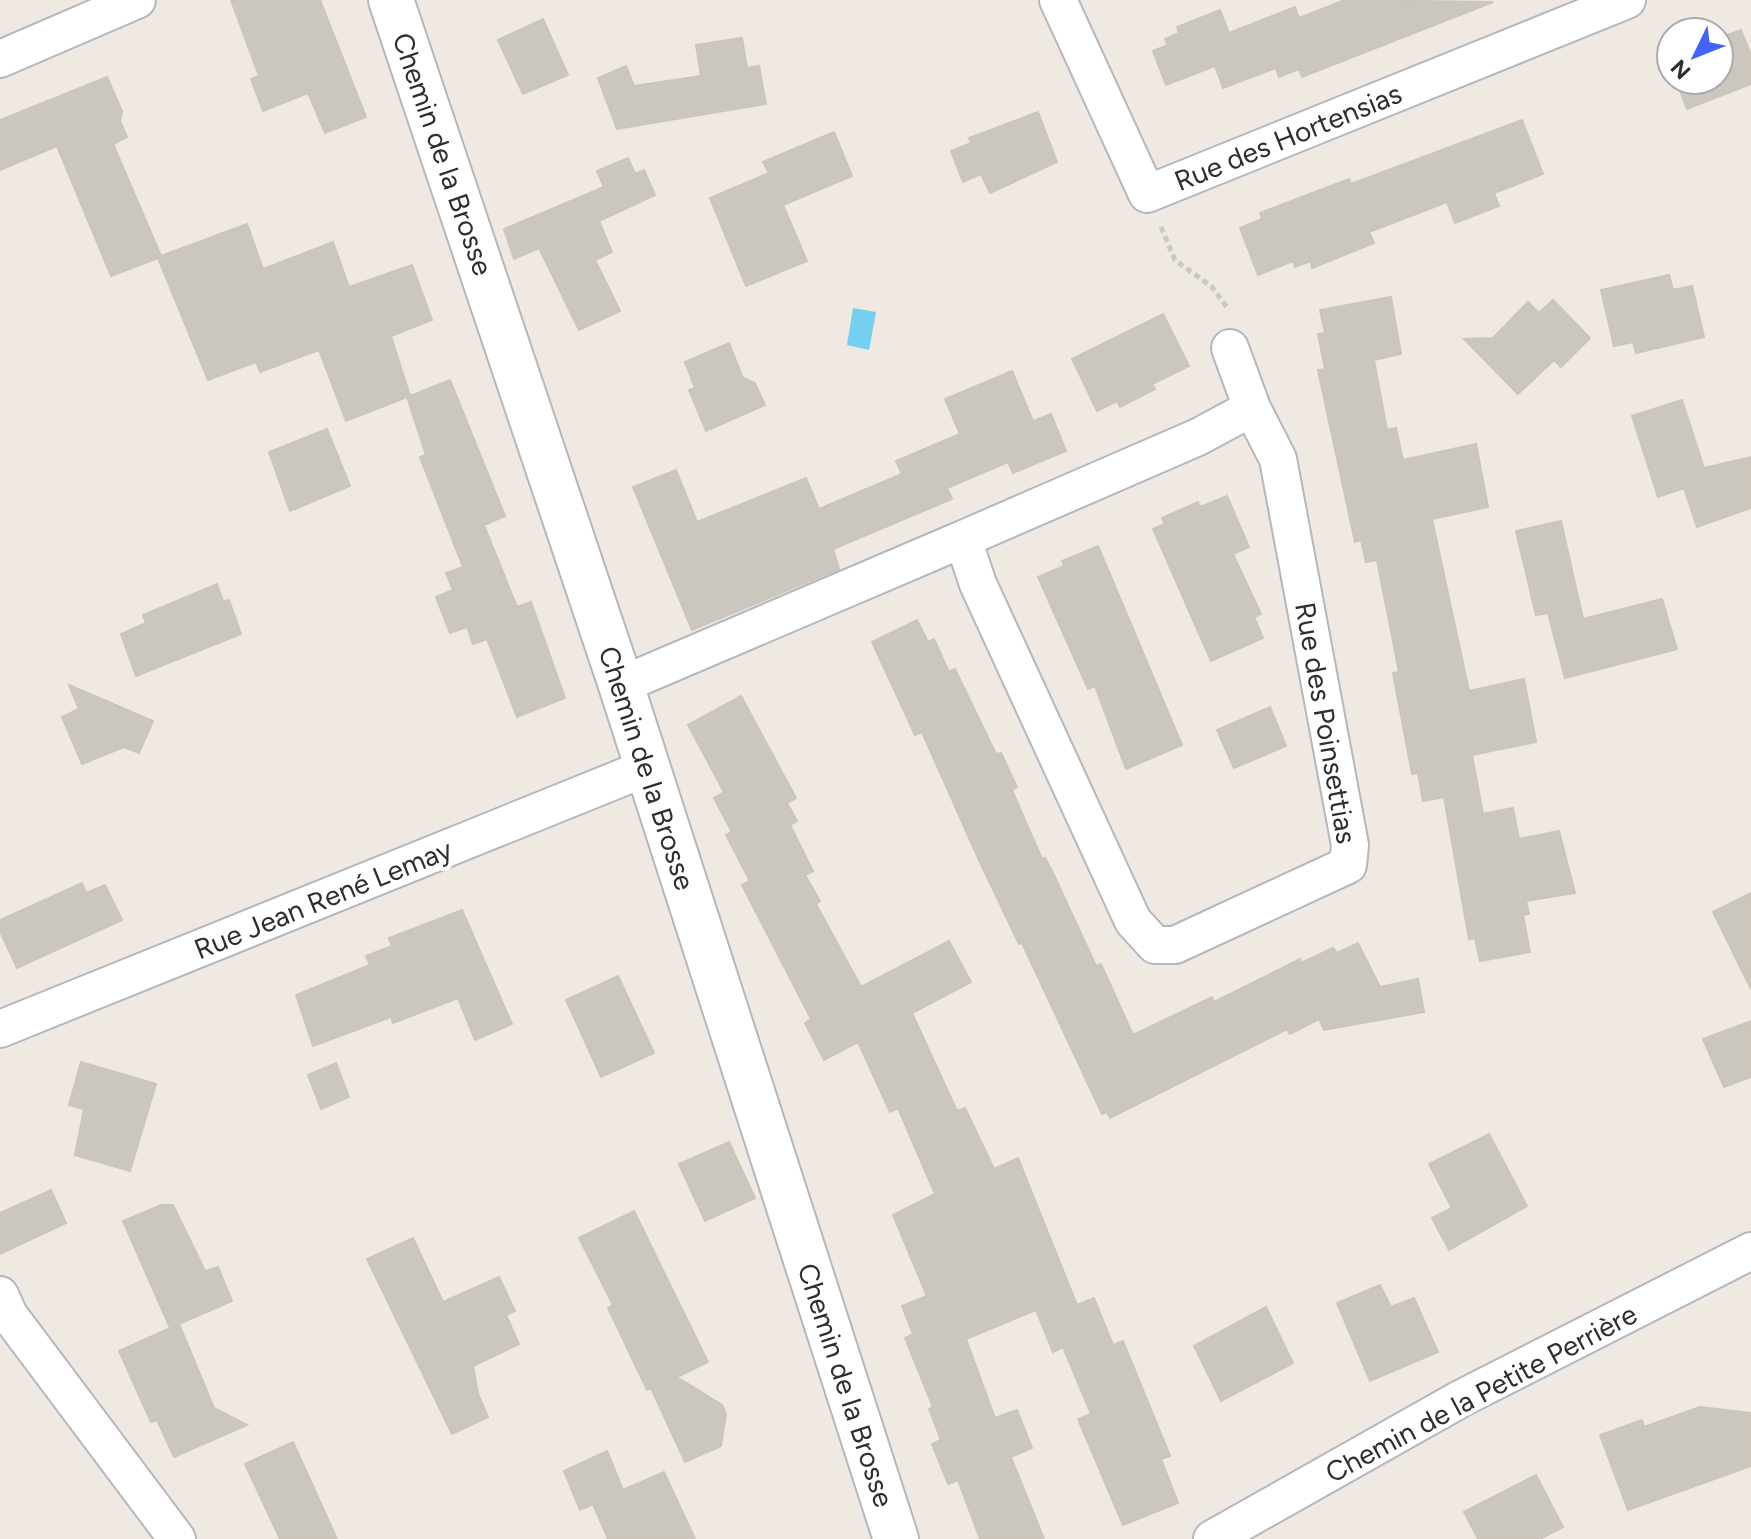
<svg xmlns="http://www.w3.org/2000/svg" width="1751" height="1539" viewBox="0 0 1751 1539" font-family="Figtree,sans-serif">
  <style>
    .water { fill: #75cff0 }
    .building { fill: #cbc7bf; stroke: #cbc5ba; stroke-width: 2 }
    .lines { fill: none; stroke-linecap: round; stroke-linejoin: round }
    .street-casing { stroke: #b4b7c1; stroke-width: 40 }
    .secondary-casing { stroke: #b4b7c1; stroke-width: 48 }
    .path { stroke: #c9c9c9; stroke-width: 5; stroke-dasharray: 6 4; stroke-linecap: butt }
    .street { stroke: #fff; stroke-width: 36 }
    .secondary { stroke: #fff; stroke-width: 44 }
    .labels { text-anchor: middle; stroke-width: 8; stroke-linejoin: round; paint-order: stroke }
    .street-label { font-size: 28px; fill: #2e2e2e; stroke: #fff }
  </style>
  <rect width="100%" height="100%" fill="#efe9e1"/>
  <path class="water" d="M853,308L876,312L869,350L847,345Z"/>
  <path class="building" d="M231,0H320L366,117L325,133L308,93L263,111L251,79L259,76Z
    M1345,0L1493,2L1302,77L1299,69L1279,77L1276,68L1223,88L1215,66L1166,85L1153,51L1168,45L1165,39L1179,33L1177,27L1220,10L1229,33L1295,7L1299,18Z
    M543,19L568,75L523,94L498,40Z
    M1741,30L1751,55V84L1687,109L1676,80H1719V38Z
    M742,38L747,68L759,66L766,104L617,129L598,78L626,66L634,86L701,76L696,45Z
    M107,77L122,111L120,121L127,137L113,144L161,256L247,224L263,269L333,242L349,287L412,265L432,320L391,336L410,396L450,380L505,516L484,525L517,607L531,602L565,698L517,717L487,639L473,644L467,627L450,633L436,597L453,590L446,573L463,567L420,457L426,455L407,397L346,421L319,350L260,372L256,362L208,380L158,258L111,276L57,146L0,170V120Z
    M1038,112L1057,162L990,193L981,174L963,182L951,151L971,143L969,138Z
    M1522,120L1543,174L1494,193L1499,206L1455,223L1447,202L1369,232L1374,243L1312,268L1311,261L1295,267L1293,261L1258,275L1240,228L1262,219L1260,213L1349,179L1351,184Z
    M834,132L852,176L783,205L807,261L746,286L710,198L769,173L763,162Z
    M628,158L635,174L644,170L655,195L599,221L612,252L595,260L620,311L579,330L539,248L514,259L504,229L604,187L597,171Z
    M1669,275L1673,290L1692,286L1704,337L1636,353L1633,342L1614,346L1601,290Z
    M1391,297L1401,354L1374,360L1387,430L1396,428L1403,460L1476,444L1488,507L1432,519L1469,691L1524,679L1536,742L1472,755L1483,814L1513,808L1519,839L1559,831L1575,893L1526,901L1529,914L1523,915L1530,952L1480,961L1475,938L1469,939L1444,797L1423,801L1418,773L1412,774L1393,673L1399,672L1377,560L1366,562L1361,540L1355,542L1318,370L1325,369L1318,334L1325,333L1320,310Z
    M1553,300L1590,338L1561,367L1554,360L1518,394L1464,339L1493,338L1528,302L1539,313Z
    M1163,314L1189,366L1152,384L1155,389L1120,407L1117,401L1097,411L1072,359Z
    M729,343L743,378L755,383L765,405L706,431L689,390L695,388L685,362Z
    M1012,371L1033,421L1051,414L1066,451L1013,473L1008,462L947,488L952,499L833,549L839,569L692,630L633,487L676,470L697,522L806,478L819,509L902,474L896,461L960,434L945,399Z
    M1682,400L1704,468L1751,457V508L1697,527L1684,488L1658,497L1632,416Z
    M327,429L350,486L290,511L269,452Z
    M1227,496L1249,547L1233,554L1261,614L1254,617L1263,638L1211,661L1153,529L1165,524L1162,518L1198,502L1200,507Z
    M1561,521L1583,619L1662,599L1677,649L1565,678L1548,613L1536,615L1516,531Z
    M1098,546L1182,745L1126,769L1095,686L1088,689L1038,577L1064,566L1062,561Z
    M217,584L223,601L229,600L241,634L136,676L121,634L146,623L143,615Z
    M917,620L928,642L934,639L949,672L955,669L996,754L1001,753L1017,787L1012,790L1042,859L1045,858L1054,875L1096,966L1101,964L1133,1035L1212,997L1214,1002L1300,959L1301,963L1333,948L1337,953L1358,943L1380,987L1418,979L1424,1012L1324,1030L1319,1019L1290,1034L1287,1029L1110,1118L1107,1112L1102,1114L1022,943L1019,944L978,858L922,732L915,735L872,642Z
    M69,685L153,721L139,753L124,747L82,764L62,717L79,709Z
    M741,696L796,798L787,803L797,821L790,825L813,871L805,875L820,901L816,904L861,987L949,941L971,982L912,1013L957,1111L965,1108L994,1169L1018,1158L1077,1305L1094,1298L1113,1345L1123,1341L1170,1456L1161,1459L1178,1503L1123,1525L1078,1419L1091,1414L1063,1347L1053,1352L1036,1310L966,1339L995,1418L1017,1410L1032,1448L1011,1457L1044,1539H980L958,1480L948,1484L932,1444L941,1440L929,1409L933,1407L905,1338L913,1334L902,1306L927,1296L893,1215L935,1194L898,1108L890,1112L858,1042L824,1060L805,1023L811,1019L742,885L750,881L726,835L732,832L714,798L724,792L688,725Z
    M1270,707L1286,746L1234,768L1217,730Z
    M82,883L86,893L105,885L122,920L17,968L0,931V920Z
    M1751,893V989L1713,912Z
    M462,910L512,1024L475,1040L458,998L393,1023L391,1017L313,1046L296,995L370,965L366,956L392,946L389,938Z
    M618,976L654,1053L601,1077L566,1000Z
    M1751,1021V1077L1724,1087L1703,1039Z
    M81,1062L156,1084L130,1171L75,1155L84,1109L69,1105Z
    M336,1063L349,1097L321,1109L308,1075Z
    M1489,1134L1527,1206L1449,1250L1432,1218L1452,1208L1429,1164Z
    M729,1142L755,1198L705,1221L679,1164Z
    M51,1190L66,1223L0,1254V1213Z
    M161,1205H173L205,1271L218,1267L232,1301L170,1328L123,1221Z
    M634,1211L708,1362L677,1377L722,1405L726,1414L721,1446L685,1462L651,1388L647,1390L608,1308L613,1305L579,1238Z
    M413,1238L443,1302L499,1277L515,1311L506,1315L519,1344L473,1366L478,1394L488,1417L452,1434L367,1259Z
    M1380,1285L1391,1307L1414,1298L1438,1352L1370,1381L1337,1303Z
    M1266,1307L1293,1363L1221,1401L1194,1346Z
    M179,1324L214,1408L247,1425L174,1457L157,1420L151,1422L119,1351Z
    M1700,1407L1751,1413V1466L1628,1510L1600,1435L1642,1420L1644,1427Z
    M293,1442L337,1539H280L245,1464Z
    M607,1451L623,1490L664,1472L695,1539H608L593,1504L580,1510L564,1471Z
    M1536,1475L1563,1527L1540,1539H1478L1464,1512Z"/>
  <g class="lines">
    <g class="street-casing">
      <path id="street" d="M1058,0L1147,194L1627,0
        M0,59L137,0
        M963,539L1198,437L1252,408
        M621,685L963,539L978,584L1133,921L1155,945H1175L1348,865L1350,845L1278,459L1252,408L1230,348
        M0,1029L646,768
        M0,1295L9,1315L177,1539
        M1212,1539L1462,1398L1751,1251"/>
    </g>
    <g class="secondary-casing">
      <path id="secondary" d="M391,0L621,685L896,1539"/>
    </g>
    <path class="path" d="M1161,227L1175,260L1212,287L1229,310"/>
    <use href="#street" class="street"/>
    <use href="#secondary" class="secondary"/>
  </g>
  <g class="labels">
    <g class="street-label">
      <text transform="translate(1288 137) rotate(-22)" y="10">Rue des Hortensias</text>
      <text transform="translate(443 154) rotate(71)" y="10">Chemin de la Brosse</text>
      <text transform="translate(1326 723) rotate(80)" y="10">Rue des Poinsettias</text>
      <text transform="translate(647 768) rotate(72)" y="10">Chemin de la Brosse</text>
      <text transform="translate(323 899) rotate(-22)" y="10">Rue Jean René Lemay</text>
      <text transform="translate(846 1385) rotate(72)" y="10">Chemin de la Brosse</text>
      <text transform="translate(1481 1393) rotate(-28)" y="10">Chemin de la Petite Perrière</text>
    </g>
  </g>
  <g transform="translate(1695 56) rotate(227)"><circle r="38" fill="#ffffff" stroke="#ababab" stroke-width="2"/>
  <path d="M0-6L14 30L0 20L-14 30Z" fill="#4264fb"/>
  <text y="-12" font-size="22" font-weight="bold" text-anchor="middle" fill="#2e2e2e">N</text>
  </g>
</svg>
